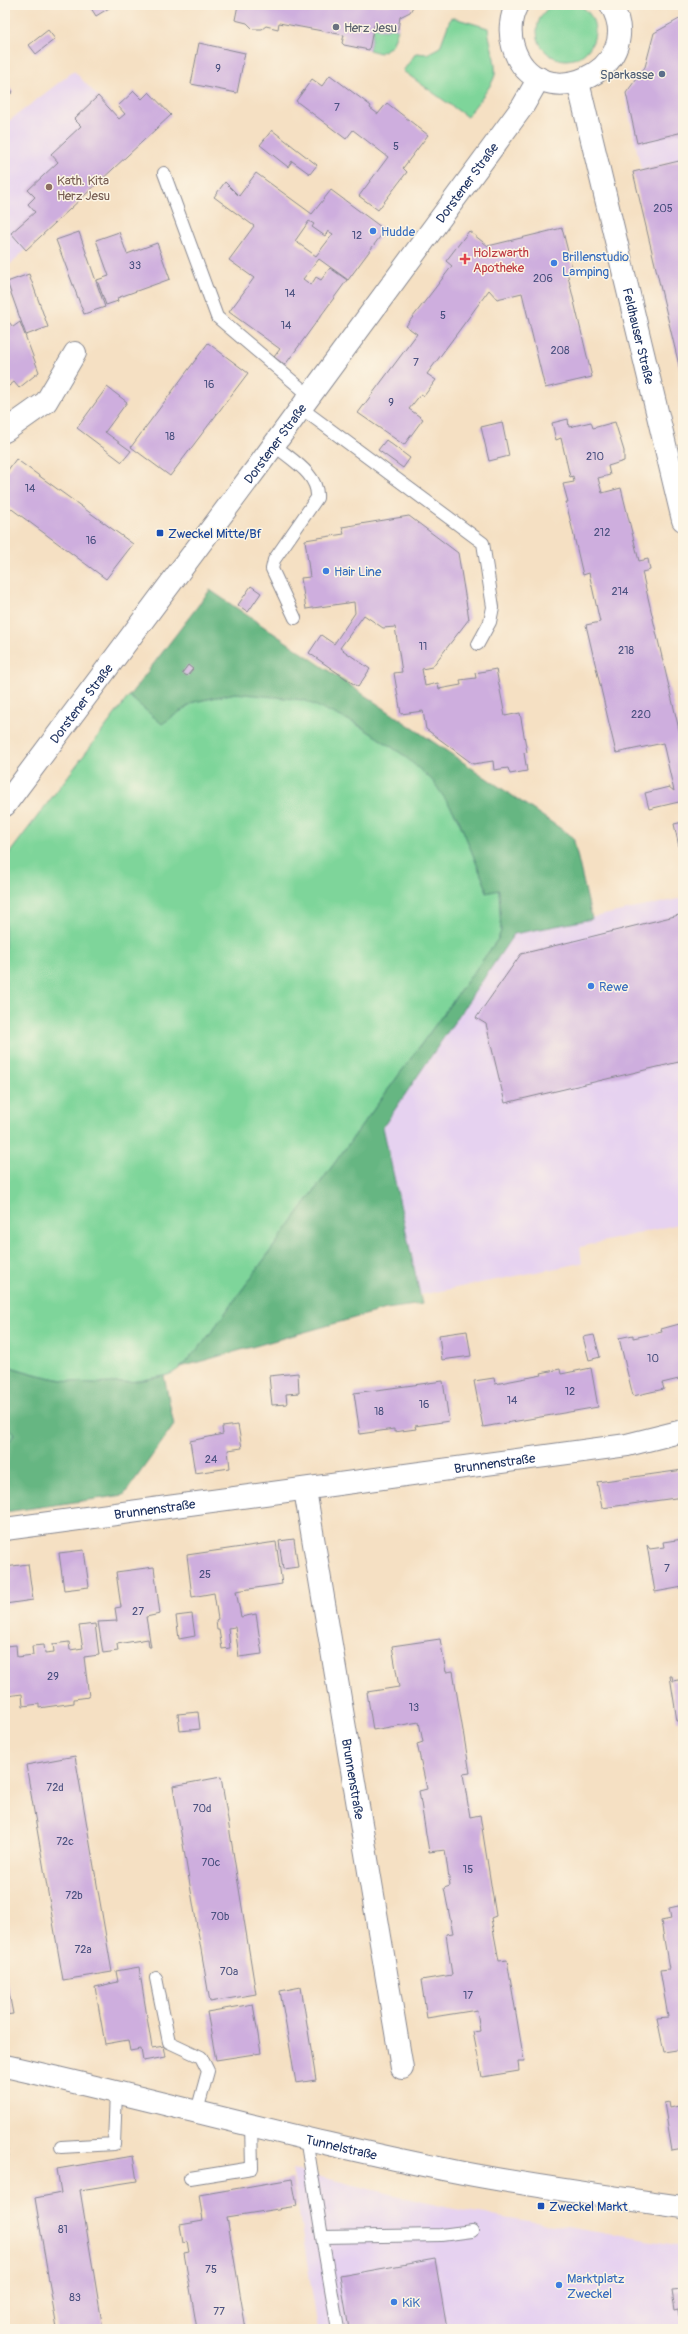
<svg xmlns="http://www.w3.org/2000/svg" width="688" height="2334" viewBox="0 0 688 2334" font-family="Pangolin,sans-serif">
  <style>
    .built { fill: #e6d2f0 }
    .green { fill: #7ed59a; stroke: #4c827c }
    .forest { fill: #66b682; stroke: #407270 }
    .building { fill: #ceaede; fill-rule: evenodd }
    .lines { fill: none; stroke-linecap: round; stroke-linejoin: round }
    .service-casing { stroke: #888890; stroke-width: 14 }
    .minor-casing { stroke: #888890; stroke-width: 24 }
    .tertiary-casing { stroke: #888890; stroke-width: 24 }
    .service { stroke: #fff; stroke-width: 12 }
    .minor { stroke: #fff; stroke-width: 22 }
    .tertiary { stroke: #fff; stroke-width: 22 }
    .worship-dot { fill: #6b7280; stroke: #fcf5e5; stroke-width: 1.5 }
    .service-dot { fill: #5c6f8a; stroke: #fcf5e5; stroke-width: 1.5 }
    .education-dot { fill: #8d6e63; stroke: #fcf5e5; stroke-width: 1.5 }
    .shop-dot { fill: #3f7fe0; stroke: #fcf5e5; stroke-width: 1.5 }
    .health-dot { fill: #e0444e; stroke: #fcf5e5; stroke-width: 1.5 }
    .transit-dot { fill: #1a4fb4; stroke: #fcf5e5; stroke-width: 1.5 }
    .labels { text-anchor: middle; stroke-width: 3; stroke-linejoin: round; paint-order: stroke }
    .number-label { font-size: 11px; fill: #484f7e }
    .worship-label { font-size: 13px; fill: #5b616d; stroke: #fcf5e5; text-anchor: start }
    .service-label { font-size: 13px; fill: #4e5e75; stroke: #fcf5e5; text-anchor: end }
    .education-label { font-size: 13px; fill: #785e54; stroke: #fcf5e5; text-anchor: start }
    .street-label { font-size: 13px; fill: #1b2f5e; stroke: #fcf5e5 }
    .shop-label { font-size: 13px; fill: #366cbe; stroke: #fcf5e5; text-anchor: start }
    .health-label { font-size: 13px; fill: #be3a42; stroke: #fcf5e5; text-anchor: start }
    .transit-label { font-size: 13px; fill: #164399; stroke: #fcf5e5; text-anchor: start }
  </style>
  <rect width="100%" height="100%" fill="#fcf5e5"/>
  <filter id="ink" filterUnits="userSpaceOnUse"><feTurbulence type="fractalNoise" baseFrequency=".025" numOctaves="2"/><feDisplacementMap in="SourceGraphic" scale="8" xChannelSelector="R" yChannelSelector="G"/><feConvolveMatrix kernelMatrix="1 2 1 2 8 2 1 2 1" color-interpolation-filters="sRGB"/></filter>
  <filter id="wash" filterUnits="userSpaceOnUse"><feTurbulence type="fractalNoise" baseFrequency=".012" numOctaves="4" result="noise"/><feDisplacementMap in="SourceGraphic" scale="16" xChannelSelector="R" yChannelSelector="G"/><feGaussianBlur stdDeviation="0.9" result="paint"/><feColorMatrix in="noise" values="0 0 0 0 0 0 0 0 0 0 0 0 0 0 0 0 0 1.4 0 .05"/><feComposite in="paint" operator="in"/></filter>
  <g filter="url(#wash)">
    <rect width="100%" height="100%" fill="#f5e0c3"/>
    <path class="built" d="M683,14V159L641,169L625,96L626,92L644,66L653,32Z
      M74,71L119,119L125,114L118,106L134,91L142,99L149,92L171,115L5,269V124Z
      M683,898V1223L580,1247L582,1263L420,1295L383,1127L514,934Z
      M292,2170L449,2208L683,2246V2329H318Z"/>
    <path class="green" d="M537 31a29 29 0 1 1 58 0a29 29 0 1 1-58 0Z
      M451,17L488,28C489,41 497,62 495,75C492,87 474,106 467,117L403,71L416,53L427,54L440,47Z
      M374,25L380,30H387L390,27L398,29L392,46L380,53L369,50Z
      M235,693C257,695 281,695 302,700C336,708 411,755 433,781C459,811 471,851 486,887V892L499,890L501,931L498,939L204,1342C195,1352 186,1365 174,1372C168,1376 160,1377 153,1378C104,1390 52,1381 5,1365V859L129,696L162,723L194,702Z
      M5,1426L15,1433L5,1448Z"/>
    <path class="forest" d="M210,590L573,837L592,919L514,934L383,1127L422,1304L386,1309L181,1367L204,1342L498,939L501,931L499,890L486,893V887L458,818L433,781L402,754L357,724L303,700L235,693L194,702L162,724L129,696Z
      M5,1365C59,1384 108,1389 164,1376L174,1425L124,1495L5,1512V1448L15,1433L5,1426Z"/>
    <g id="blocks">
      <path class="building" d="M89,5H114L96,16Z
        M238,5H414L410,12L400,17L398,29L390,27L387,30H380L374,25L369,50L344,45L342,43L344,35L279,23L278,29L266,26L262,29H253L247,23L235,20Z
        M683,17V132L637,143L626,93L645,67L654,33Z
        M48,30L55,39L36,54L29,45Z
        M199,43L245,53L237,93L191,84Z
        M330,75L371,106L370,108L378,114L387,103L428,135L403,168L407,172L378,210L359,196L388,157L353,130L346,139L296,101L312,79L322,86Z
        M5,82L13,92L5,98Z
        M134,91L142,99L149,92L171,115L26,250L11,233L35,212L28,204L35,197L28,190L58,162L51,154L81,126L74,119L98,96L119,119L125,114L118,106Z
        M272,130L317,165L310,174L292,161L288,167L260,145Z
        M679,161L683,176L682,378L633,172Z
        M256,173L312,214L331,190L385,230L348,280L319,259L303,279L311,285L316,277L321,280L330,268L347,280L285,365L274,357L280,349L229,312L254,278L229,260L254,226L214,197L225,182L239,196ZM309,221L314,224L312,227L325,236L328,231L333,234L316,256L295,241Z
        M562,228L573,271L567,272L592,377L545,388L522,293L497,299L489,290L427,374L436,380L424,396L421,394L409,409L423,419L404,445L358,413L417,334L406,326L452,266L446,261L469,231L488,246Z
        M79,232L105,307L84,314L56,240Z
        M119,232L127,254L157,243L170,279L117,298L118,301L106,305L97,280L109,276L96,240Z
        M29,274L48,327L26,335L7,282Z
        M9,322L13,327L20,322L39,372L19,388L14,382L5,389V326Z
        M208,343L248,373L170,476L131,447Z
        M107,387L127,402L105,432L131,451L122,462L77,428Z
        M568,419L569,427L591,422L593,428L615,422L624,451V461L608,466L610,475L598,478L602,493L621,488L639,561L648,559L650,570L642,572L681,738H683V801L649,809L645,793L669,787L674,791L663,743L616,753L586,625L600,622L589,573L583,575L566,502H568L563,484L574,482L573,476L570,477L561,438L556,440L552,423Z
        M502,422L509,456L489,461L481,427Z
        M386,440L410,458L403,468L378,450Z
        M16,459L133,544L106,579L5,504V474Z
        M409,516L458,553L469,619L432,667L422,669L425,686L438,683L439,689L461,685L460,680L476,678L475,673L496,669L505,716L520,713L527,752L524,753L527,771L510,774L508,768L494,770L493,761L473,764L426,729L423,711L401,714L394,673L402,672L395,627L383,628L364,615L340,648L370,669L358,687L309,653L321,635L334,644L355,613L354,602L306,609L301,578L310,577L305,540L344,534L342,527Z
        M251,586L261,593L248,612L238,605Z
        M188,665L193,669L187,676L182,673Z
        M683,822V860H682L674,824Z
        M683,914V1061L505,1103L486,1024L476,1018L521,954Z
        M683,1323V1378L662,1383L664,1389L633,1396L619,1338L633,1335V1338L662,1332L661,1329Z
        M467,1331L471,1356L442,1360L439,1335Z
        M594,1335L600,1357L589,1360L583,1337Z
        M591,1368L598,1407L483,1427L474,1381L494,1378L495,1384L542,1375L541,1373L560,1369L561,1374Z
        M298,1373L299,1393L286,1394L287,1404L272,1405L269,1376Z
        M443,1381L449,1421L415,1426L416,1429L394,1432V1429L360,1434L354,1393Z
        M238,1425L242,1448L228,1450L230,1468L195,1473L190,1441L223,1434L222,1427Z
        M683,1470V1497L602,1508L597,1482Z
        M294,1539L298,1567L283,1569L279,1541Z
        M683,1539V1587L655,1592L647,1545L650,1549L664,1547L663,1542Z
        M276,1542L282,1584L236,1591L241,1617L256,1614L262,1654L239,1657L235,1627L228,1628L230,1648L222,1649L219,1630H217L216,1620L218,1619L214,1593L192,1597L187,1555Z
        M84,1550L89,1587L64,1590L59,1553Z
        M28,1564L33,1600L5,1604V1567Z
        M154,1567L160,1614L146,1617L151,1647H149L148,1639L117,1644L118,1651L103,1653L98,1622L117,1621L115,1608L121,1607L116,1572Z
        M192,1614L195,1636L179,1639L176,1616Z
        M95,1624L99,1655L84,1657L89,1697L74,1699V1703L39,1708V1704L23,1706L22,1694L7,1696V1700H5V1646L16,1645L17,1657L33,1655L32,1646L44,1645L45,1653L54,1652L53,1644L69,1642L70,1650L83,1648L79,1626Z
        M440,1639L446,1672L453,1671L470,1773L463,1774L470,1817L480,1815L496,1916L491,1918L499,1961L507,1960L524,2061H518L519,2071L482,2077L473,2032L480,2031L477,2010L427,2018L421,1980L452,1975L446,1934L453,1933L444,1888L450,1886L445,1850L429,1852L419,1791L427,1789L417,1744L423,1742L419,1722L373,1730L367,1692L399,1687L392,1646Z
        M670,1676H672L673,1681L683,1679V1720L677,1721Z
        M198,1712L200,1729L180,1731L178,1714Z
        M75,1756L112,1972L63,1980L26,1765Z
        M221,1777L256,1994L210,2002L173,1786Z
        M683,1905V2049L664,2052L657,2018L668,2017L660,1970L669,1969L661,1921L671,1919L669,1908Z
        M139,1967L152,2048L164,2046L166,2057L143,2061L141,2049L130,2051L128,2040L105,2044L95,1987L118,1982L116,1971Z
        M5,1972L13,2014L5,2015Z
        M301,1987L316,2080L296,2083L280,1991Z
        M253,2004L261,2053L216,2060L207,2012Z
        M669,2102L670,2108L683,2105V2149L672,2151L664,2103Z
        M5,2138L9,2156H5Z
        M133,2156L137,2181L80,2190L103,2329H57L35,2198L61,2193L57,2169Z
        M292,2179L297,2206L227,2217L246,2329H197L184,2253L189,2252L187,2242L183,2243L180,2225L203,2221L199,2195Z
        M435,2259L447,2329H349L340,2276Z
        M683,2290V2326H682L679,2309L675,2310L672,2291Z"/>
    </g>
  </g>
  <g filter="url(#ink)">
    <use href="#blocks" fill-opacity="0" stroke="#888890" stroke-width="1"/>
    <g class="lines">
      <g class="service-casing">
        <path id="service" d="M164,173L217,317L310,396
          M301,408L483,543L493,607L490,622L478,644
          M274,445C290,459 319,474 317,498L274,560L272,569L295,618
          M156,1978L169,2042L201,2057L208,2071L197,2111
          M306,2138L322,2237L441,2235L472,2231
          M61,2147L114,2144L116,2092
          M190,2178L252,2168L251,2124
          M322,2237L338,2329"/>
      </g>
      <g class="minor-casing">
        <g id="minor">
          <path d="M5,431L46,402L75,353"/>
          <path id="s1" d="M305,1490L402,2068"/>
          <path id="s2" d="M5,1529L627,1445L683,1431"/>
        </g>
      </g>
      <g class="tertiary-casing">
        <g id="tertiary">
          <path d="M517,5C510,17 509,33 513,46C535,121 650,71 611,5"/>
          <path id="s3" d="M578,82L683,520"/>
          <path id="s4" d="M5,805L259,465L523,106L539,78"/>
          <path id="s5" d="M5,2066C158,2100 309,2143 463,2173C536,2187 610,2197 683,2207"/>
        </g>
      </g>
      <use href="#service" class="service"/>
      <use href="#minor" class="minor"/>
      <use href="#tertiary" class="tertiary"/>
    </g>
  </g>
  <circle class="worship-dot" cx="336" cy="27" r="4"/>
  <circle class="service-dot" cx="662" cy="74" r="4"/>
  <circle class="education-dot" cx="49" cy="187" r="4"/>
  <g class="shop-dot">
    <circle cx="373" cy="231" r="4"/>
    <circle cx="554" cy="263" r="4"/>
    <circle cx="326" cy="571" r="4"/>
    <circle cx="591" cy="986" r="4"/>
    <circle cx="559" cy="2285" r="4"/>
    <circle cx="394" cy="2302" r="4"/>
  </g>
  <path class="health-dot" d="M463 253h4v4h4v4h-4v4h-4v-4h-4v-4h4z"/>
  <g class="transit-dot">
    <rect x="156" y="529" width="8" height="8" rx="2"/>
    <rect x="537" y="2202" width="8" height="8" rx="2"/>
  </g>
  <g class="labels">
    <g class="number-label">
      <text x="218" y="72">9</text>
      <text x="337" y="111">7</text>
      <text x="396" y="150">5</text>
      <text x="663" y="212">205</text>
      <text x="357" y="239">12</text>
      <text x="135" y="269">33</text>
      <text x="543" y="282">206</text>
      <text x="290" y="297">14</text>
      <text x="443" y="319">5</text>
      <text x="286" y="329">14</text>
      <text x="560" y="354">208</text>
      <text x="416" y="366">7</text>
      <text x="209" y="388">16</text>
      <text x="391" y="406">9</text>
      <text x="170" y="440">18</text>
      <text x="595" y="460">210</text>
      <text x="30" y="492">14</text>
      <text x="602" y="536">212</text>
      <text x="91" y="544">16</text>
      <text x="620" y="595">214</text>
      <text x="423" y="650">11</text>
      <text x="626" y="654">218</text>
      <text x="641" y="718">220</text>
      <text x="653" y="1362">10</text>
      <text x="570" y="1395">12</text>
      <text x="512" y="1404">14</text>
      <text x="424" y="1408">16</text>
      <text x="379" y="1415">18</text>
      <text x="211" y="1463">24</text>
      <text x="667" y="1572">7</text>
      <text x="205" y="1578">25</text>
      <text x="138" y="1615">27</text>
      <text x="53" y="1680">29</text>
      <text x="414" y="1711">13</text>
      <text x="55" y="1791">72d</text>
      <text x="202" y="1812">70d</text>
      <text x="65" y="1845">72c</text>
      <text x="211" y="1866">70c</text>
      <text x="468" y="1873">15</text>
      <text x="74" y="1899">72b</text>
      <text x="220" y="1920">70b</text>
      <text x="83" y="1953">72a</text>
      <text x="229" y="1975">70a</text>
      <text x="468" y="1999">17</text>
      <text x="63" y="2233">81</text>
      <text x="211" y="2273">75</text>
      <text x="75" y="2301">83</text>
      <text x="219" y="2315">77</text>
    </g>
    <g class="worship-label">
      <text x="344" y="32">Herz Jesu</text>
    </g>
    <g class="service-label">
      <text x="654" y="79">Sparkasse</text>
    </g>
    <g class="education-label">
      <text x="57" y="185">Kath. Kita<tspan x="57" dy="15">Herz Jesu</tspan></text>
    </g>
    <g class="street-label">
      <text dy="5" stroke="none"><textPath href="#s4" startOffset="775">Dorstener Straße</textPath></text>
      <text dy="5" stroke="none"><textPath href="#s3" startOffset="261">Feldhauser Straße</textPath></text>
      <text dy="5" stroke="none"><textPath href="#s4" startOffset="451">Dorstener Straße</textPath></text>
      <text dy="5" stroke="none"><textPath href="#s4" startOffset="127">Dorstener Straße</textPath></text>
      <text dy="5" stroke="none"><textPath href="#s2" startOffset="494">Brunnenstraße</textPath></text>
      <text dy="5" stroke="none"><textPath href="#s2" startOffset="151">Brunnenstraße</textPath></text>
      <text dy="5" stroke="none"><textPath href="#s1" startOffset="293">Brunnenstraße</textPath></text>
      <text dy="5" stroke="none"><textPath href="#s5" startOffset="346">Tunnelstraße</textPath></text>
    </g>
    <g class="shop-label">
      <text x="381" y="236">Hudde</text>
      <text x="562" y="261">Brillenstudio<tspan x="562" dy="15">Lamping</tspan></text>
      <text x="334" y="576">Hair Line</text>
      <text x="599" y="991">Rewe</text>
      <text x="567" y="2283">Marktplatz<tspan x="567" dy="15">Zweckel</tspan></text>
      <text x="402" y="2307">KiK</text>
    </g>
    <g class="health-label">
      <text x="473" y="257">Holzwarth<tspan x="473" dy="15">Apotheke</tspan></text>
    </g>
    <g class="transit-label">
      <text x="168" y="538">Zweckel Mitte/Bf</text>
      <text x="549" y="2211">Zweckel Markt</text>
    </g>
  </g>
  <rect width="688" height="2334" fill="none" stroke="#fcf5e5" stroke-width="20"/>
</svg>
